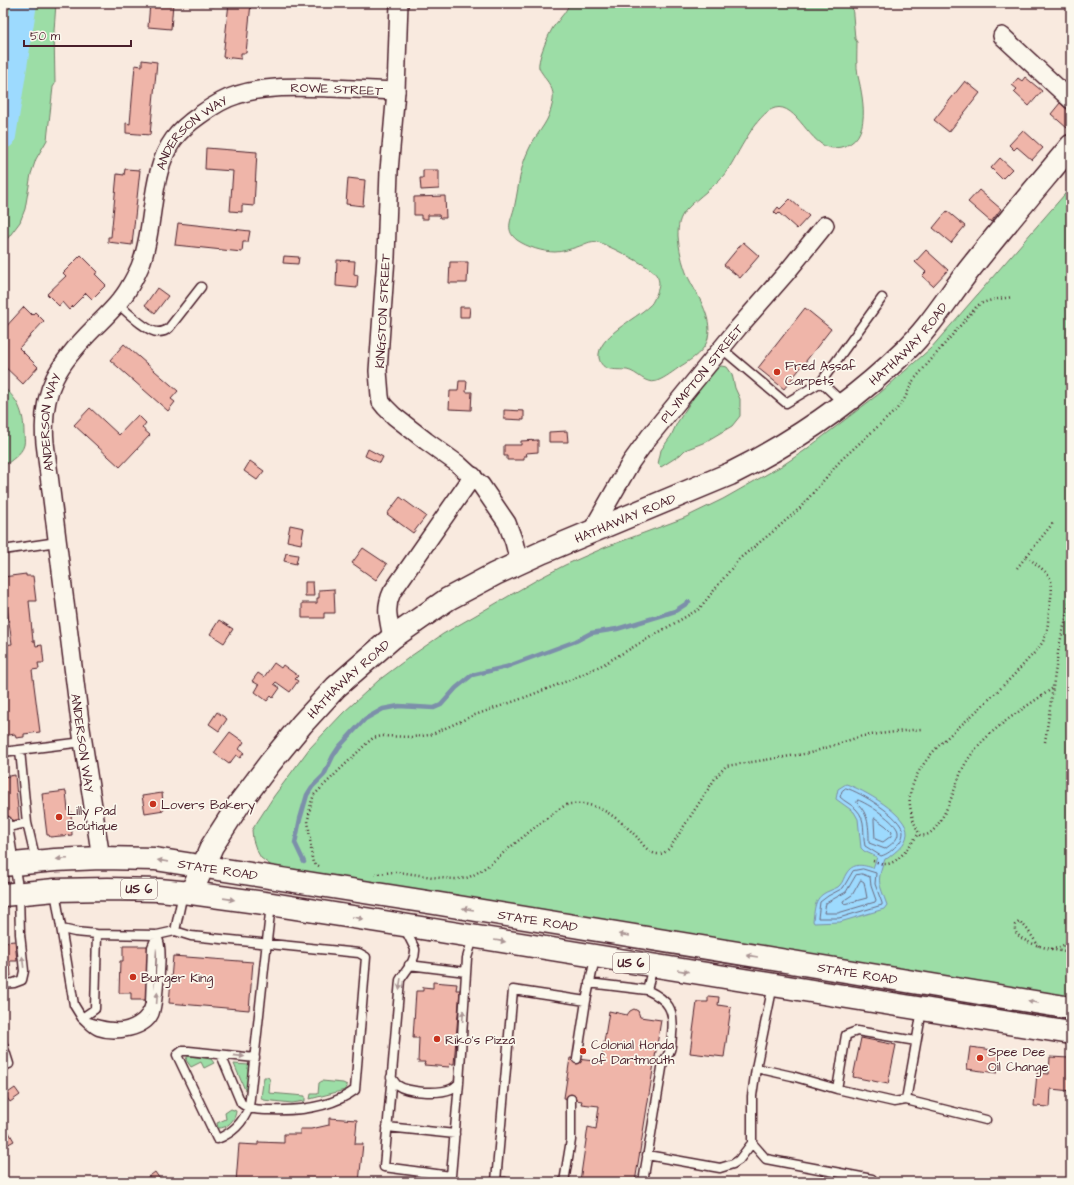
<svg xmlns="http://www.w3.org/2000/svg" width="1074" height="1185" viewBox="0 0 1074 1185" font-family="'Architects Daughter',sans-serif">
  <style>
    .green { fill: #9cdda6; stroke: #737e68 }
    .water { fill: #9ddafe; stroke: #7c8faa }
    .lines { fill: none; stroke-linecap: round; stroke-linejoin: round }
    .shore { stroke: #6b6a7f; stroke-width: 1 }
    .stream { stroke: #7c8faa; stroke-width: 4.5 }
    .river { stroke: #9ddafe; stroke-width: 26 }
    .building { fill: #efb5a9; stroke: #4a1f2b }
    .lane-casing { stroke: #4a1f2b; stroke-width: 11 }
    .street-casing { stroke: #4a1f2b; stroke-width: 20 }
    .secondary-casing { stroke: #4a1f2b; stroke-width: 25 }
    .primary-casing { stroke: #4a1f2b; stroke-width: 25 }
    .path { stroke: #4a1f2b; stroke-width: 2.5; stroke-dasharray: 1 3; stroke-linecap: butt }
    .lane { stroke: #fbf7ec; stroke-width: 8 }
    .street { stroke: #fbf7ec; stroke-width: 17 }
    .secondary { stroke: #fbf7ec; stroke-width: 22 }
    .primary { stroke: #fbf7ec; stroke-width: 22 }
    .oneway { fill: #ab9695 }
    .poi-dot { fill: #c8321e; stroke: #fbf7ec; stroke-width: 1.5 }
    .labels { text-anchor: middle; stroke-width: 3.5; stroke-linejoin: round; paint-order: stroke }
    .shield { fill: #fbf7ec; stroke: #7f6065; stroke-width: 1 }
    .shield-label { font-size: 12px; font-weight: bold; fill: #4a1f2b }
    .street-label { font-size: 13px; fill: #4a1f2b; stroke: #fbf7ec }
    .poi-label { font-size: 13px; fill: #4a1f2b; stroke: #fbf7ec; text-anchor: start }
  </style>
  <rect width="100%" height="100%" fill="#f9eadf"/>
  <filter id="ink" filterUnits="userSpaceOnUse"><feTurbulence type="fractalNoise" baseFrequency=".025" numOctaves="2"/><feDisplacementMap in="SourceGraphic" scale="8" xChannelSelector="R" yChannelSelector="G"/><feConvolveMatrix kernelMatrix="1 2 1 2 8 2 1 2 1" color-interpolation-filters="sRGB"/></filter>
  <g filter="url(#ink)">
    <path class="green" d="M3,3H56L54,31L55,84L53,87L47,140L36,159L31,174L25,209L20,222L8,238L3,242Z
      M570,3H852L855,39L857,42C857,53 856,65 858,76C864,102 873,147 833,148C810,148 797,102 775,108C756,113 738,155 727,171C716,186 699,196 686,210C679,218 678,226 678,236C679,249 682,262 687,275C696,294 713,316 708,338C706,350 691,360 681,366C674,371 665,378 657,381C645,385 638,372 627,370C615,369 602,372 599,358C596,337 636,319 649,306C652,304 653,301 655,297C661,284 661,277 649,268C638,261 626,255 614,249C609,247 604,244 598,242C590,240 584,245 577,247C570,249 562,252 555,252C543,252 527,247 517,240C503,229 513,218 515,204C519,185 520,167 529,149C535,135 547,125 551,109C555,95 554,90 545,78C544,75 540,71 539,68C537,61 547,38 551,31C553,26 558,22 561,17C565,13 567,8 570,3Z
      M1071,187V998L273,867L261,858L256,849L253,840L252,830L274,796L309,749L343,713L379,680L411,656L443,634L540,578L565,565L606,547L684,518L723,499L783,465L804,451L880,393L931,348Z
      M721,366L727,367L732,374L735,388L740,399V416L732,426L703,443L685,450L680,455L661,467L658,464L661,450L671,436L677,423L708,375Z
      M3,387C18,399 24,413 24,433C24,436 25,441 24,445C22,454 10,461 3,467Z
      M189,1056L211,1059L214,1063L204,1068L201,1062L191,1067L186,1060L187,1057Z
      M234,1064L250,1065L248,1088L246,1090H245Z
      M264,1077H268L270,1080L269,1093L305,1096V1101L292,1103L263,1100L261,1097Z
      M322,1081L343,1083L347,1085V1087L345,1090L310,1099L311,1094H318L319,1083Z
      M231,1109L236,1111C236,1119 227,1129 218,1128L217,1123L226,1119L225,1113Z"/>
    <path class="water" d="M846,784C862,789 909,815 907,834C906,845 896,851 888,858L885,859C876,883 879,882 887,905L884,909L840,922L814,923L813,921C815,907 814,897 829,891C833,889 838,888 840,885C843,882 844,877 846,874C853,862 863,865 873,868L877,857L864,851L861,848L858,819L854,812L836,799L838,789Z"/>
    <g class="lines">
      <path class="shore" d="M846,788C860,792 902,817 903,832C903,838 900,843 896,846C892,850 888,854 881,856L865,846C862,833 867,820 856,809C851,804 845,802 840,797L842,791Z
        M858,800C867,803 897,822 898,832C899,840 890,845 885,849L869,843C869,828 869,814 857,803Z
        M875,818L886,826L892,832L891,836L883,842L875,839L874,820Z
        M863,869L876,873L875,884L882,903V905L839,918H818L820,902L828,896L843,888L853,871Z
        M862,874L870,877L871,886L876,900L875,902L838,913H824L826,903L846,892L856,875Z
        M861,880L864,882L867,898L844,904L843,901L852,895Z"/>
      <path class="stream" d="M304,862L295,843L300,819L307,795L312,787L324,775L333,756L339,747L365,719L383,709L399,706L434,708L441,705L456,688L472,675L506,667L576,641L591,633L617,629L660,616L675,611L689,602"/>
      <path class="river" d="M3,136L24,3"/>
    </g>
    <path class="building" d="M150,3H173L171,29L148,27Z
      M185,3H213V6Z
      M229,3H251L246,53H241V59L223,57Z
      M142,60L157,62L150,135L126,133V123L130,124L135,65L142,66Z
      M1025,77L1042,91L1029,106L1014,92L1017,89L1012,85L1018,78L1022,81Z
      M965,81L980,93L949,132L934,120Z
      M1060,103L1071,113V124L1067,128L1051,114Z
      M1023,130L1043,148L1032,160L1017,147L1014,150L1009,145Z
      M206,148L257,152L254,206L242,205V212L230,211L233,171L205,169Z
      M1000,158L1012,169L1002,179L991,168Z
      M125,169L140,170L132,245L108,242V237H111L117,174L124,175Z
      M423,170H439V189L421,190L420,178H423Z
      M348,178L365,180L363,206L346,204Z
      M979,190L1001,209L991,222L968,202Z
      M445,196L446,218H440L439,215H428V219H421V215H414V197Z
      M790,199L809,216L797,229L779,213L777,215L774,212L778,207L780,209Z
      M947,211L965,226L951,243L933,228Z
      M178,223L250,231L248,242H243L242,252L175,245Z
      M743,242L759,256L740,278L724,265Z
      M926,250L948,270L933,286L922,276L926,272L915,262Z
      M81,255L98,272L95,274L106,285L92,299L86,293L69,310L62,302L59,306L47,294L66,276L63,273Z
      M284,256L299,257L298,264L283,263Z
      M337,260L355,261L354,274L358,275L357,288L336,286Z
      M450,262H468L467,283H449Z
      M157,288L168,296L155,313L145,305Z
      M24,307L32,315L35,312L44,321L19,348L38,367L23,384L3,365V330Z
      M460,307H470L469,317H460Z
      M805,308L831,329L784,389L758,368Z
      M124,344L178,391L171,399L175,402L168,411L110,360Z
      M459,381H467L466,392H472L471,410L449,409L450,391H458Z
      M90,408L119,435L138,415L146,423L142,428L150,435L120,467L74,425Z
      M504,410L524,411V420L504,419Z
      M567,431L568,442H549V432Z
      M538,440V452L526,453L527,456H524V460H507V456H504V445H521V441Z
      M368,449L383,457L380,463L365,456Z
      M250,461L264,471L257,480L244,471Z
      M400,497L426,516L413,533L387,514Z
      M290,525L304,528L301,544L287,541Z
      M363,548L387,564L376,580L352,563Z
      M286,553L298,555L296,564L284,561Z
      M26,574V576H33L36,601H29L33,641H35L36,646L42,645L44,663H38L39,669L32,670L40,732L24,734V737L16,738L15,734L3,736V645L12,644L7,607H3V577Z
      M305,582H313L314,596H305Z
      M334,589L335,613H324V618H302V603H317V598H319V590Z
      M219,620L233,629L224,643L210,634Z
      M274,663L281,668L283,665L298,676L295,679L298,681L290,692L276,682L274,684L280,688L273,698L271,696L267,701L255,692L259,685L252,681L258,673L264,677Z
      M217,712L227,719L219,731L209,724Z
      M230,732L244,742L239,749L244,753L240,758L236,755L229,764L214,753Z
      M15,775L19,820L3,822V777Z
      M66,791L68,811H71L72,835L50,837L49,835H47L42,794Z
      M162,793L164,810L145,813L142,796Z
      M15,941L17,961H10L11,976L3,977V942Z
      M123,946H148L147,1000H131V993H119L120,961H123Z
      M173,956L253,962L249,1010L169,1003Z
      M433,982L457,984L456,990H460L454,1064H450L449,1067L424,1065L425,1062H418L419,1038H413L416,991H423V987L433,988Z
      M708,996L719,997L718,1005L731,1007L724,1057L690,1053L697,1002H708Z
      M634,1009L638,1011L640,1017L661,1020L635,1182L580,1181L588,1127L596,1129L599,1106L581,1104L582,1101L564,1098L570,1058L601,1062L609,1011L627,1015L630,1011Z
      M861,1038L896,1045L888,1084L853,1077Z
      M970,1047L1000,1051L997,1073L967,1069Z
      M1050,1057L1069,1058V1064H1071V1091L1051,1089L1050,1107L1034,1106L1037,1073L1049,1074Z
      M15,1088L20,1095L10,1102L5,1095Z
      M329,1118L357,1120L355,1144H363L359,1182H236L239,1144L258,1145V1142L284,1143V1134H300V1129H311L329,1125Z
      M3,1122L14,1141L3,1147Z
      M155,1172L162,1182H144L143,1181Z"/>
    <g class="lines">
      <g class="lane-casing">
        <path id="lane" d="M118,304C126,311 147,332 158,332C162,332 166,331 169,328L201,287
          M721,348L786,403L821,382L843,403
          M821,382L882,298
          M3,550L57,542
          M20,750L27,823L36,861
          M3,752L83,742
          M3,828L27,823
          M55,891L74,1005L82,1018L95,1009L97,934
          M404,927L415,949C416,961 406,970 400,980L384,1167L451,1176L459,1083L467,958L473,938
          M62,929L75,932L97,934L157,935L175,931L191,936L359,953L366,957L355,1090C332,1107 299,1111 270,1110C261,1110 249,1110 241,1103L221,1055
          M175,931L183,893
          M409,965L466,972
          M589,983L647,990
          M3,984L14,983L22,980L24,971L20,934L19,893L7,821
          M773,985L756,1068L752,1096V1143L766,1159L872,1179
          M82,1018C87,1022 92,1029 98,1031C115,1037 146,1032 154,1015C158,1006 162,957 160,947C160,943 158,939 157,935
          M88,1022C96,1024 105,1027 113,1027C129,1029 147,1019 150,1003L152,947L157,935
          M3,1045L9,1064L3,1066
          M255,1058L189,1051H182L177,1055L217,1139C233,1133 243,1123 249,1107L271,904
          M577,1059L586,1001
          M756,1068L792,1076L837,1089L894,1102L906,1100L922,1010
          M391,1077C393,1080 395,1083 397,1085C408,1093 439,1094 451,1089C454,1088 457,1085 459,1083
          M837,1089L846,1035L857,1031L916,1041
          M906,1100L986,1120
          M387,1127L455,1134
          M647,1155L720,1168L733,1164L739,1160L752,1143
          M505,1182L496,1181L513,990L586,1001L595,958
          M564,1182L571,1140V1099
          M643,1182L663,1062C672,1050 671,1048 672,1034C675,1009 668,1000 647,990L653,966"/>
      </g>
      <g class="street-casing">
        <g id="street">
          <path d="M399,3L396,91L389,171L386,257L378,371L380,396L381,402L385,407L394,416L426,441L458,464L481,485L507,523L514,542L519,562"/>
          <path d="M1002,36L1071,100"/>
          <path id="s1" d="M591,532L631,462L649,437L738,328L787,272L825,225"/>
          <path d="M392,638C389,620 384,609 392,592L473,476"/>
          <path id="s2" d="M101,858L80,722L45,443C40,389 59,363 95,327C107,315 119,304 127,291C133,281 139,271 142,261C152,232 151,201 159,172C166,145 177,131 200,115C211,107 223,99 237,95C268,85 301,87 332,88C354,89 375,90 396,91"/>
        </g>
      </g>
      <g class="secondary-casing">
        <g id="secondary">
          <path id="s3" d="M191,893L212,846L239,804L270,763L302,724L336,687L392,638L448,599L495,574L543,552L730,474C794,442 854,401 905,351C930,327 948,297 969,270C1002,228 1037,187 1071,146"/>
        </g>
      </g>
      <g class="primary-casing">
        <g id="primary">
          <path id="s4" d="M3,865L55,860L101,858L155,859L434,903L1071,1008"/>
          <path d="M3,895L55,890L108,889L159,890L191,893L271,904L403,925L1071,1033"/>
        </g>
      </g>
      <path class="path" d="M1026,556C1053,578 1055,574 1049,611C1048,621 1048,634 1042,643C1037,651 1030,657 1024,664C1007,683 987,701 968,719C945,739 916,763 910,795C908,806 914,825 920,835C940,841 956,783 962,770C980,733 1021,711 1053,688
        M1017,568L1053,523
        M1045,742L1059,646L1071,598
        M873,861C877,862 882,864 886,864C899,864 912,842 919,833
        M319,866L313,863L312,858L308,820L311,803L314,795L367,743L373,738L382,736L412,737L430,735L472,716L518,700L575,678L604,664L699,609L739,559L775,530L800,508L841,460L896,410L904,400L913,381L977,306C988,299 1000,299 1013,297
        M375,874C382,874 390,872 396,872C413,873 455,883 469,877C483,871 496,859 508,849C522,838 536,826 551,815C557,811 564,804 572,804C598,801 619,819 637,837C642,843 648,853 657,854C666,855 671,846 675,840L716,777L726,766L810,753L862,736L921,729
        M1039,946C1032,938 1028,927 1019,922L1015,925C1011,944 1057,950 1071,953
        M1051,949L1060,947L1071,941"/>
      <use href="#lane" class="lane"/>
      <use href="#street" class="street"/>
      <use href="#secondary" class="secondary"/>
      <use href="#primary" class="primary"/>
    </g>
    <defs><path id="oneway-solid" d="M-6-.8H1V-3.2L6.5 0L1 3.2V.8H-6Z"/></defs>
    <g class="oneway">
      <use href="#oneway-solid" transform="translate(62 859) rotate(177)"/>
      <use href="#oneway-solid" transform="translate(163 861) rotate(-171)"/>
      <use href="#oneway-solid" transform="translate(229 899) rotate(8)"/>
      <use href="#oneway-solid" transform="translate(468 909) rotate(-171)"/>
      <use href="#oneway-solid" transform="translate(358 918) rotate(9)"/>
      <use href="#oneway-solid" transform="translate(624 935) rotate(-171)"/>
      <use href="#oneway-solid" transform="translate(500 941) rotate(9)"/>
      <use href="#oneway-solid" transform="translate(752 956) rotate(-171)"/>
      <use href="#oneway-solid" transform="translate(23 962) rotate(-97)"/>
      <use href="#oneway-solid" transform="translate(683 971) rotate(9)"/>
      <use href="#oneway-solid" transform="translate(400 984) rotate(99)"/>
      <use href="#oneway-solid" transform="translate(157 998) rotate(-86)"/>
      <use href="#oneway-solid" transform="translate(1033 1002) rotate(-171)"/>
      <use href="#oneway-solid" transform="translate(463 1016) rotate(-86)"/>
      <use href="#oneway-solid" transform="translate(239 1056) rotate(6)"/>
    </g>
  </g>
  <g class="poi-dot">
    <circle cx="777" cy="372" r="4"/>
    <circle cx="153" cy="804" r="4"/>
    <circle cx="59" cy="817" r="4"/>
    <circle cx="133" cy="977" r="4"/>
    <circle cx="437" cy="1039" r="4"/>
    <circle cx="583" cy="1051" r="4"/>
    <circle cx="980" cy="1058" r="4"/>
  </g>
  <g class="labels">
    <g class="shield">
      <rect x="121" y="879" width="36" height="20" rx="3"/>
      <rect x="613" y="953" width="36" height="20" rx="3"/>
    </g>
    <g class="shield-label">
      <text x="139" y="893">US 6</text>
      <text x="631" y="967">US 6</text>
    </g>
    <g class="street-label">
      <text dy="5" stroke="none"><textPath href="#s2" startOffset="938">ROWE STREET</textPath></text>
      <text dy="5" stroke="none"><textPath href="#s2" startOffset="776">ANDERSON WAY</textPath></text>
      <text transform="translate(382 311) rotate(-87)" y="5">KINGSTON STREET</text>
      <text dy="5" stroke="none"><textPath href="#s3" startOffset="927">HATHAWAY ROAD</textPath></text>
      <text dy="5" stroke="none"><textPath href="#s1" startOffset="194">PLYMPTON STREET</textPath></text>
      <text dy="5" stroke="none"><textPath href="#s2" startOffset="440">ANDERSON WAY</textPath></text>
      <text dy="5" stroke="none"><textPath href="#s3" startOffset="591">HATHAWAY ROAD</textPath></text>
      <text dy="5" stroke="none"><textPath href="#s3" startOffset="268">HATHAWAY ROAD</textPath></text>
      <text transform="translate(83 743) rotate(82)" y="5">ANDERSON WAY</text>
      <text dy="5" stroke="none"><textPath href="#s4" startOffset="216">STATE ROAD</textPath></text>
      <text dy="5" stroke="none"><textPath href="#s4" startOffset="540">STATE ROAD</textPath></text>
      <text dy="5" stroke="none"><textPath href="#s4" startOffset="864">STATE ROAD</textPath></text>
    </g>
    <g class="poi-label">
      <text x="785" y="370">Fred Assaf<tspan x="785" dy="15">Carpets</tspan></text>
      <text x="161" y="809">Lovers Bakery</text>
      <text x="67" y="815">Lilly Pad<tspan x="67" dy="15">Boutique</tspan></text>
      <text x="141" y="982">Burger King</text>
      <text x="445" y="1044">Riko's Pizza</text>
      <text x="591" y="1049">Colonial Honda<tspan x="591" dy="15">of Dartmouth</tspan></text>
      <text x="988" y="1056">Spee Dee<tspan x="988" dy="15">Oil Change</tspan></text>
    </g>
  </g>
  <rect width="1074" height="1185" fill="none" stroke="#fbf7ec" stroke-width="16"/>
  <rect x="8" y="8" width="1058" height="1169" fill="none" stroke="#4a1f2b" stroke-width="1.5" filter="url(#ink)"/>
  <path d="M24 40v6h107v-6" fill="none" stroke="#4a1f2b" stroke-width="2"/>
  <text x="30" y="40" font-size="12" fill="#4a1f2b" stroke="#fbf7ec" stroke-width="3" paint-order="stroke">50 m</text>
</svg>
